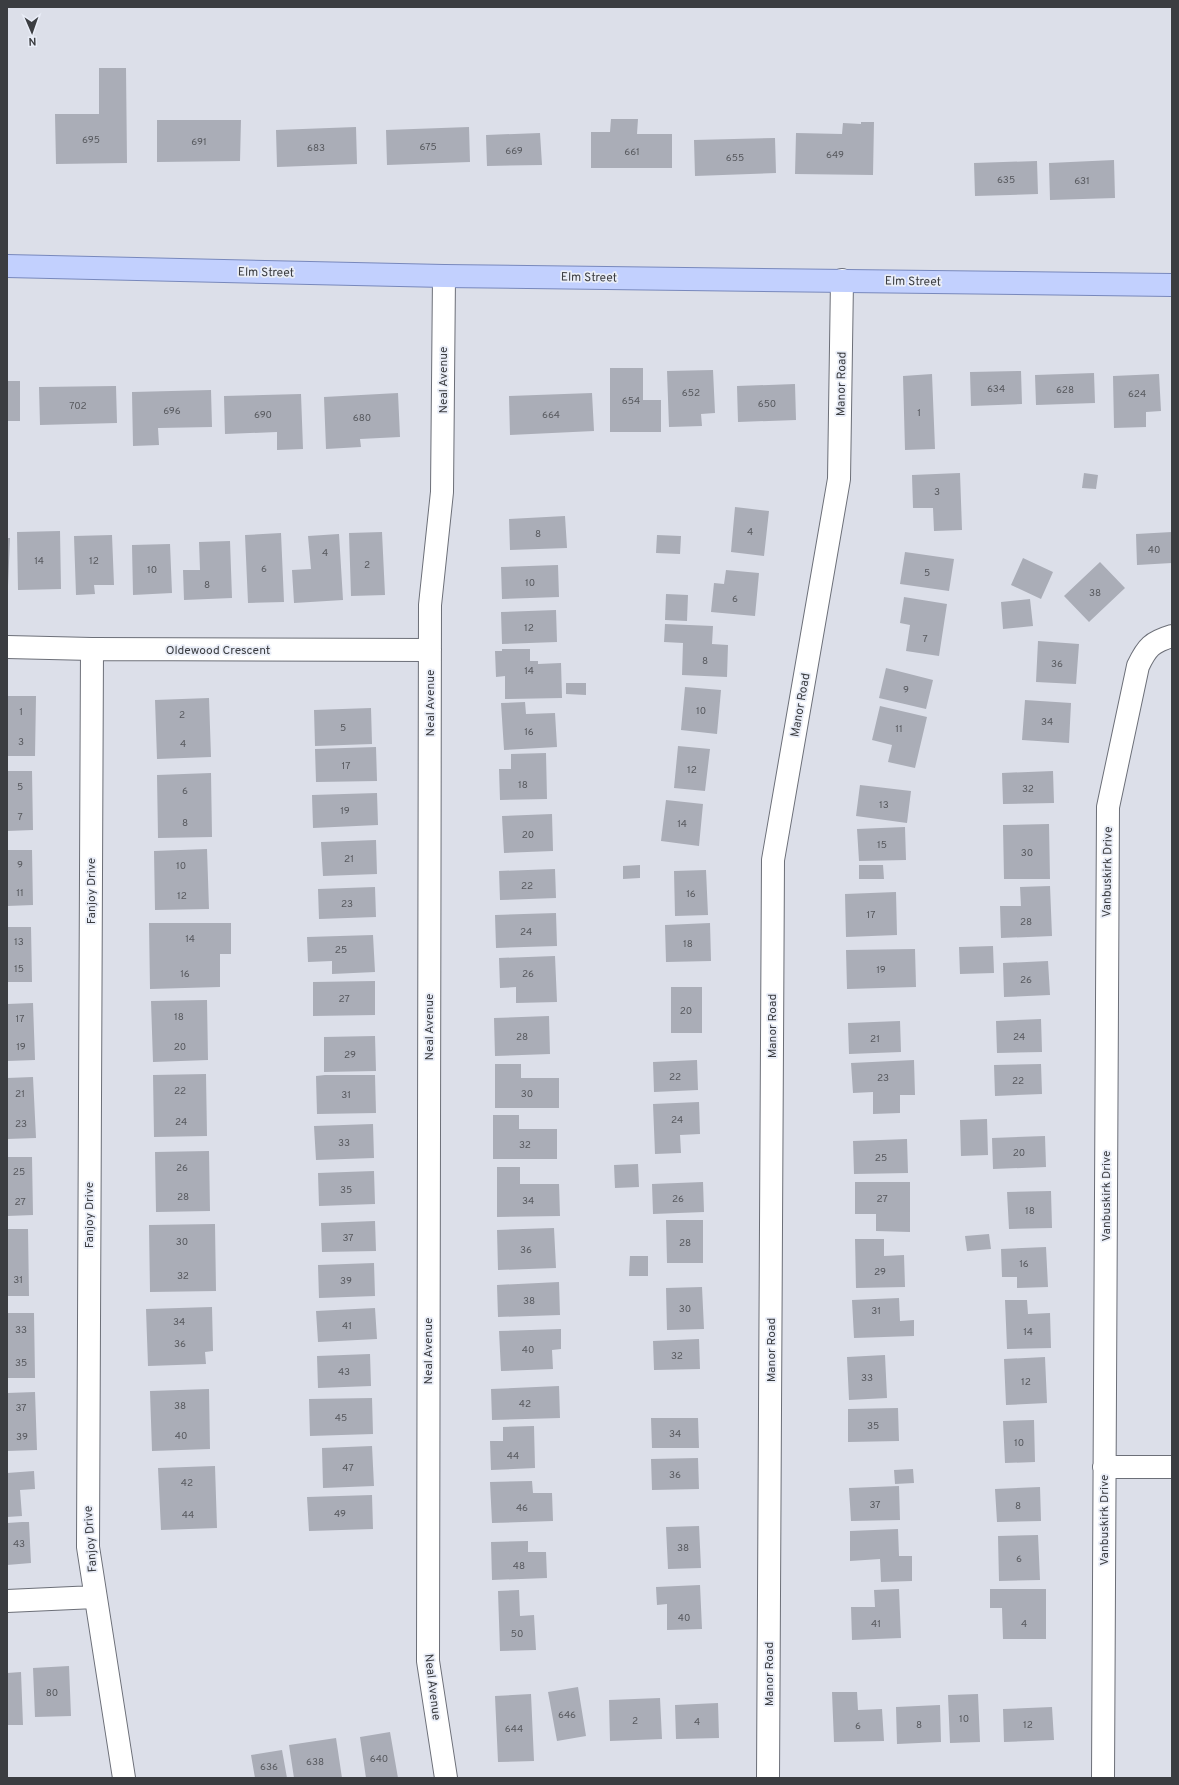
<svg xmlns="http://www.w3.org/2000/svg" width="1179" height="1785" viewBox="0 0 1179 1785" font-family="Overpass,sans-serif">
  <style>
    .building { fill: #aaadb7 }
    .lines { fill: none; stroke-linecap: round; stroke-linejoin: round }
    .minor-casing { stroke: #6c6f78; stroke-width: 24 }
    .major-casing { stroke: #7888bc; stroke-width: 24 }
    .minor { stroke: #fff; stroke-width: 22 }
    .major { stroke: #c2d0fe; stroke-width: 22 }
    .labels { text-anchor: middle; stroke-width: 3.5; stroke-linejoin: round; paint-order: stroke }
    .number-label { font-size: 10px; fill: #57595e }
    .street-label { font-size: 12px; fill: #3b3d41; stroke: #e9edf7 }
  </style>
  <rect width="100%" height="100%" fill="#dcdfe9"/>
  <path class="building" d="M99,68H126L127,163L56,164L55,114H99Z
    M611,119H638L637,134H672V168H591V132H610Z
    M157,120H241L240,161L157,162Z
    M861,122H874L873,175L795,174L796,133L842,134L843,123L861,124Z
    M356,127L357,164L277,167L276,130Z
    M469,127L470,162L387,165L386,130Z
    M540,133L542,165L487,166L486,135Z
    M775,138L776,173L695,176L694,140Z
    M1114,160L1115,198L1050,200L1049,163Z
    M1037,161L1038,194L975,196L974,163Z
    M610,368H643V400H661V432H610Z
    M713,370L715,413L701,414L702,426L669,427L667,371Z
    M1021,371L1022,404L971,406L970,372Z
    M1094,373L1095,403L1036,405L1035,375Z
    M932,374L935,449L905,450L903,376Z
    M1159,374L1161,411L1146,412V427L1114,428L1113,376Z
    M7,381H20V421H7Z
    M795,384L796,420L738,422L737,386Z
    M116,386L117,423L40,425L39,387Z
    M211,390L212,427L158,428L159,445L133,446L132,392Z
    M398,393L400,437L360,439L361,447L326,449L324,397Z
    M592,393L594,431L510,435L509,396Z
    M301,394L303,449L277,450V432L225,434L224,396Z
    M960,473L962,530L934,531L933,508H913L912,475Z
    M1084,473L1098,475L1096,489L1082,488Z
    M735,507L769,511L764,556L731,552Z
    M565,516L567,548L510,550L509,519Z
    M60,531L61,589L18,590L17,532Z
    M382,532L385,595L351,596L349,533Z
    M1172,532V563L1137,565L1136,534Z
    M281,533L284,602L248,603L245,535Z
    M339,534L343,600L294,603L292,570L311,569L308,536Z
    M112,535L114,585H94L95,594L76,595L74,536Z
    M657,535L681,536L680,554L656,553Z
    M7,538H10L8,586H7Z
    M230,541L232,598L184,600L183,570H200L199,542Z
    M170,544L172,593L133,595L132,545Z
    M905,552L954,559L949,591L900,584Z
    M1023,558L1053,572L1041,599L1011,585Z
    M1100,562L1125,588L1089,622L1064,596Z
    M558,565L559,597L502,599L501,567Z
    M726,570L759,573L755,616L711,612L714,583L724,584Z
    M666,594L688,595L687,621L665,620Z
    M904,597L947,604L939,656L906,651L910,625L900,623Z
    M1030,599L1033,626L1003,629L1001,602Z
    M556,610L557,642L502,644L501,612Z
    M665,624L713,626L712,644L728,645L727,677L682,675L683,643L664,642Z
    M1038,641L1079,644L1076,684L1036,682Z
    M502,649H530V661H538V664L561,663L562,698L505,699V676L496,677L495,651H502Z
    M886,668L933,680L926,709L879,698Z
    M566,683H586V695L566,694Z
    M685,687L721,690L717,734L681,730Z
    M7,696H36L35,756H7Z
    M209,698L211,757L157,759L155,700Z
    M1025,700L1071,703L1069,743L1022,740Z
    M525,702L526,714L555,713L557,747L504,750L501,703Z
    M880,706L927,717L915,768L888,762L892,745L872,740Z
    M371,708L372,744L315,746L314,710Z
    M678,746L710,749L705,791L674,788Z
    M376,747L377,781L316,782L315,749Z
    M546,753L547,799L500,800L499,769H511V754Z
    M7,771H32L33,830L7,831Z
    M1053,771L1054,803L1003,804L1002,773Z
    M211,773L212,837L158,838L157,775Z
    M860,785L911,791L907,823L856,816Z
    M377,793L378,825L313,828L312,795Z
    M666,800L703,804L699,846L661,841Z
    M552,814L553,851L504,853L502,816Z
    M1049,824L1050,879H1004L1003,825Z
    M905,827L906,860L859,861L857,829Z
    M376,840L377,874L323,876L321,842Z
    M207,849L209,909L155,910L154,851Z
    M7,850H32L33,905L7,906Z
    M640,865V878L623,879V866Z
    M859,865H883L884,879H859Z
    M555,869L556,898L500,900L499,871Z
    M706,870L708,915L675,916L674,871Z
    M1050,886L1052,936L1001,938L1000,906H1021L1020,887Z
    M375,887L376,917L319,919L318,889Z
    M896,892L897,935L846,937L845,894Z
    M556,913L557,946L496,948L495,915Z
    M149,923H231V954H220V987L150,989Z
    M710,923L711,961L666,962L665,925Z
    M7,927H31L32,982H7Z
    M373,935L375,972L332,974V961L308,962L307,937Z
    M993,946L994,973L960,974L959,947Z
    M915,949L916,987L847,989L846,950Z
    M555,956L557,1002L516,1003V987L500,988L499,958Z
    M1048,961L1050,995L1004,997L1003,963Z
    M375,981V1015L313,1016V982Z
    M671,987H702V1033H671Z
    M207,1000L208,1060L153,1062L151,1001Z
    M33,1003L35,1060L7,1061V1004Z
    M549,1016L550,1054L495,1056L494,1018Z
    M1041,1019L1042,1052L997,1053L996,1021Z
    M900,1021L901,1052L849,1054L848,1023Z
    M375,1036L376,1071L324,1072V1037Z
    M697,1060L698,1090L654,1092L653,1062Z
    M914,1060L915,1095H900V1113L873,1114V1092L853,1093L851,1063Z
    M495,1064H521V1078H559V1108H495Z
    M1041,1064L1042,1094L995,1096L994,1065Z
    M206,1074L207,1136L154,1137L153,1075Z
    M325,1075H375L376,1113L317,1114L316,1076Z
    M33,1077L36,1138L7,1139V1078Z
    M699,1102L700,1134L680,1135L681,1153L655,1154L653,1104Z
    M493,1115H519V1129H557V1159H493Z
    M987,1119L988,1155L961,1156L960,1120Z
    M373,1124L374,1158L316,1160L314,1126Z
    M1045,1136L1046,1167L993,1169L992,1138Z
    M907,1139L908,1173L854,1174L853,1141Z
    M209,1151L210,1211L156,1212L155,1152Z
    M7,1157H32L33,1215L7,1216Z
    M638,1164L639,1187L615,1188L614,1165Z
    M497,1167H520V1184H559L560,1216L497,1217Z
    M374,1171L375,1204L319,1206L318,1173Z
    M703,1182L704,1212L653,1214L652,1184Z
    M855,1182H910V1232L876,1231V1214H855Z
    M1051,1191L1052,1228L1009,1229L1007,1192Z
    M666,1220H703V1263H667Z
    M375,1221L376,1251L322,1252L321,1223Z
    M215,1224L216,1291L150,1292L149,1225Z
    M554,1228L556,1268L498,1270L497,1230Z
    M7,1229H28L29,1296H7Z
    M989,1234L991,1249L967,1251L965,1236Z
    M855,1239H884V1256L904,1255L905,1287L856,1288Z
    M1046,1247L1048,1287L1017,1288V1277H1002L1001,1249Z
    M630,1256H648V1276H629Z
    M374,1263L375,1296L319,1298L318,1265Z
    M559,1282L560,1315L498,1317L497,1285Z
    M702,1287L704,1329L667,1330L666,1288Z
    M899,1298L900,1321L914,1320V1336L854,1338L852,1300Z
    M1005,1300H1027L1028,1314L1050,1313L1051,1348L1007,1349Z
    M212,1307L213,1351L205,1352L206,1364L148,1366L146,1309Z
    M375,1308L377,1339L318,1342L316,1311Z
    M7,1313H34L35,1378H7Z
    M561,1329V1349L552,1350L553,1369L501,1371L499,1331Z
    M699,1339L700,1369L654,1370L653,1341Z
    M370,1354L371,1386L318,1388L317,1356Z
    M885,1355L887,1398L849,1400L847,1357Z
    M1045,1357L1047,1403L1006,1405L1004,1359Z
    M559,1386L560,1418L492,1420L491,1389Z
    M209,1389L210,1449L152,1451L150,1391Z
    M35,1392L37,1450L7,1451V1393Z
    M372,1398L373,1434L310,1436L309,1399Z
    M898,1408L899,1441L848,1442V1409Z
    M651,1418H698L699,1448H652Z
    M1034,1420L1035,1462L1005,1463L1003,1421Z
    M534,1426L535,1468L491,1470L490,1441H503V1427Z
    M372,1446L374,1486L323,1488L322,1448Z
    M698,1458L699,1489L652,1490L651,1459Z
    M215,1466L217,1528L161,1530L158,1468Z
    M913,1469L914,1483L895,1484L894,1470Z
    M34,1471L35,1489L20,1490L22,1516L7,1517V1473Z
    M532,1481L533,1493H552L553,1521L492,1523L490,1482Z
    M899,1486L900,1520L851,1521L849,1488Z
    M1040,1487L1041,1521L997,1522L995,1489Z
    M372,1495L373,1529L309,1531L307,1497Z
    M22,1522H29L31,1563L7,1565V1523Z
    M699,1526L701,1568L668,1569L666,1527Z
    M898,1529L899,1556H912V1581L881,1582L880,1559L850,1561V1531Z
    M1038,1535L1040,1580L999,1581L998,1536Z
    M528,1541V1552H546L547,1578L492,1580L491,1542Z
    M700,1585L702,1629L667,1630V1604L657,1605L656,1587Z
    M899,1589L901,1638L852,1640L851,1607H875L874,1590Z
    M990,1589H1046V1639H1003L1002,1608H990Z
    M519,1590L520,1616L534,1615L536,1650L500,1651L498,1591Z
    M69,1666L71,1716L35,1717L33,1668Z
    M21,1672L23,1725H7V1673Z
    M578,1687L586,1736L557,1741L548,1692Z
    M832,1692H857L858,1710L882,1709L884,1741L834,1742Z
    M531,1694L534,1761L498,1762L495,1696Z
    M978,1694L980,1742L950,1743L948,1695Z
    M660,1698L662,1739L610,1741L609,1700Z
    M718,1703L719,1738L676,1739L675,1705Z
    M940,1705L941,1742L897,1744L896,1707Z
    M1052,1707L1054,1740L1004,1742L1003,1709Z
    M390,1732L398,1778H366L360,1737Z
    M336,1738L342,1778H294L289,1745Z
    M282,1750L287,1778H255L251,1755Z"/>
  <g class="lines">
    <g class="minor-casing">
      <path id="minor" d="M444,276L442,492L430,605L428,1661L446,1778
        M7,647L92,649L430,650
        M92,649L88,1547L124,1778
        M1104,1467H1172
        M7,1601L95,1597
        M768,1778L773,860L839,479L842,280
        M1103,1778L1108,807L1138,666C1147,647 1152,642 1172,636"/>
    </g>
    <g class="major-casing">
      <path id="major" d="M7,266L444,276L1172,285"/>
    </g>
    <use href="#minor" class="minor"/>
    <use href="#major" class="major"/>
  </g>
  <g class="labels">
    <g class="number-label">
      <text x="91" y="143">695</text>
      <text x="199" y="145">691</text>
      <text x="428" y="150">675</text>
      <text x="316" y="151">683</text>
      <text x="514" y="154">669</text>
      <text x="632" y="155">661</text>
      <text x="835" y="158">649</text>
      <text x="735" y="161">655</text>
      <text x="1006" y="183">635</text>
      <text x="1082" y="184">631</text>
      <text x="996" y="392">634</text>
      <text x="1065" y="393">628</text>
      <text x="691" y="396">652</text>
      <text x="1137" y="397">624</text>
      <text x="631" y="404">654</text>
      <text x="767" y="407">650</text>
      <text x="78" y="409">702</text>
      <text x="172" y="414">696</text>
      <text x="919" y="416">1</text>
      <text x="263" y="418">690</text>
      <text x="551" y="418">664</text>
      <text x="362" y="421">680</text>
      <text x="937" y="495">3</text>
      <text x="750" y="535">4</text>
      <text x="538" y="537">8</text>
      <text x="1154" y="553">40</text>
      <text x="325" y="556">4</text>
      <text x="39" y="564">14</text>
      <text x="94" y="564">12</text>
      <text x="367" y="568">2</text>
      <text x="264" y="572">6</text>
      <text x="152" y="573">10</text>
      <text x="927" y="576">5</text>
      <text x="530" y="586">10</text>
      <text x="207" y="588">8</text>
      <text x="1095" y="596">38</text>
      <text x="735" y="602">6</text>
      <text x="529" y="631">12</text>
      <text x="925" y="642">7</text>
      <text x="705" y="664">8</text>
      <text x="1057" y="667">36</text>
      <text x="529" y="674">14</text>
      <text x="906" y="693">9</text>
      <text x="701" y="714">10</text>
      <text x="21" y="715">1</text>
      <text x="182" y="718">2</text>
      <text x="1047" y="725">34</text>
      <text x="343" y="731">5</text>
      <text x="899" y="732">11</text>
      <text x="529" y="735">16</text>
      <text x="21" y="745">3</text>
      <text x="183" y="747">4</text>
      <text x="346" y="769">17</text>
      <text x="692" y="773">12</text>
      <text x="523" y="788">18</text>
      <text x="20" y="790">5</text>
      <text x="1028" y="792">32</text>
      <text x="185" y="794">6</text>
      <text x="884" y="808">13</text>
      <text x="345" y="814">19</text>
      <text x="20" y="820">7</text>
      <text x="185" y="826">8</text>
      <text x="682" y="827">14</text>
      <text x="528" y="838">20</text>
      <text x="882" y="848">15</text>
      <text x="1027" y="856">30</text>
      <text x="349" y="862">21</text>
      <text x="20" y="868">9</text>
      <text x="181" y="869">10</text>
      <text x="527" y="889">22</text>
      <text x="20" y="896">11</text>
      <text x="691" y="897">16</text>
      <text x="182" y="899">12</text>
      <text x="347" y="907">23</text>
      <text x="871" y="918">17</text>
      <text x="1026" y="925">28</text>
      <text x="526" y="935">24</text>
      <text x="190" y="942">14</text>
      <text x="19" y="945">13</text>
      <text x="688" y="947">18</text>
      <text x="341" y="953">25</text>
      <text x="19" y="972">15</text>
      <text x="881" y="973">19</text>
      <text x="185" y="977">16</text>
      <text x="528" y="977">26</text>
      <text x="1026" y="983">26</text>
      <text x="344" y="1002">27</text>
      <text x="686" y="1014">20</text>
      <text x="179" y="1020">18</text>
      <text x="20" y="1022">17</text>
      <text x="522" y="1040">28</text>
      <text x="1019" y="1040">24</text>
      <text x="875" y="1042">21</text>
      <text x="21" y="1050">19</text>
      <text x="180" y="1050">20</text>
      <text x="350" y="1058">29</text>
      <text x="675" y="1080">22</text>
      <text x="883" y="1081">23</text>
      <text x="1018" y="1084">22</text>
      <text x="180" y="1094">22</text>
      <text x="20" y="1097">21</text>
      <text x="527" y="1097">30</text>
      <text x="346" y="1098">31</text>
      <text x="677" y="1123">24</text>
      <text x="181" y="1125">24</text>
      <text x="21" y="1127">23</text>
      <text x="344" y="1146">33</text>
      <text x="525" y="1148">32</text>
      <text x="1019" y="1156">20</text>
      <text x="881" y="1161">25</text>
      <text x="182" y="1171">26</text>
      <text x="19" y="1175">25</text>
      <text x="346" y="1193">35</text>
      <text x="183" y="1200">28</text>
      <text x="678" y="1202">26</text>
      <text x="882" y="1202">27</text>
      <text x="528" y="1204">34</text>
      <text x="20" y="1205">27</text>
      <text x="1030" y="1214">18</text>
      <text x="348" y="1241">37</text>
      <text x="182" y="1245">30</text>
      <text x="685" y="1246">28</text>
      <text x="526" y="1253">36</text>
      <text x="1024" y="1267">16</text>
      <text x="880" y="1275">29</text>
      <text x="183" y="1279">32</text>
      <text x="18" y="1283">31</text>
      <text x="346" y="1284">39</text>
      <text x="529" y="1304">38</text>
      <text x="685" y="1312">30</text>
      <text x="876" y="1314">31</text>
      <text x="179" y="1325">34</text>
      <text x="347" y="1329">41</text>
      <text x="21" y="1333">33</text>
      <text x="1028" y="1335">14</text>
      <text x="180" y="1347">36</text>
      <text x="528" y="1353">40</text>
      <text x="677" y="1359">32</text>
      <text x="21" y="1366">35</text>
      <text x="344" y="1375">43</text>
      <text x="867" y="1381">33</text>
      <text x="1026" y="1385">12</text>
      <text x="525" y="1407">42</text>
      <text x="180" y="1409">38</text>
      <text x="21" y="1411">37</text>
      <text x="341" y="1421">45</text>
      <text x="873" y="1429">35</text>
      <text x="675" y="1437">34</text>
      <text x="181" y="1439">40</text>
      <text x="22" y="1440">39</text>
      <text x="1019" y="1446">10</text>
      <text x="513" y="1459">44</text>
      <text x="348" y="1471">47</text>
      <text x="675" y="1478">36</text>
      <text x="187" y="1486">42</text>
      <text x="875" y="1508">37</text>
      <text x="1018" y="1509">8</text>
      <text x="522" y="1511">46</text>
      <text x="340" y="1517">49</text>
      <text x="188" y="1518">44</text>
      <text x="19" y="1547">43</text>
      <text x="683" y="1551">38</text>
      <text x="1019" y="1562">6</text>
      <text x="519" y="1569">48</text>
      <text x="684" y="1621">40</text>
      <text x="876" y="1627">41</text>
      <text x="1024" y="1627">4</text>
      <text x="517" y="1637">50</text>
      <text x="52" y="1696">80</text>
      <text x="567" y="1718">646</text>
      <text x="964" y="1722">10</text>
      <text x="635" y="1724">2</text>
      <text x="697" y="1725">4</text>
      <text x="919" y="1728">8</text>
      <text x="1028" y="1728">12</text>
      <text x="858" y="1729">6</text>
      <text x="514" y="1732">644</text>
      <text x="379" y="1762">640</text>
      <text x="315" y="1765">638</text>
      <text x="269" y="1770">636</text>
    </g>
    <g class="street-label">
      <text transform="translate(266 272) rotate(1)" y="4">Elm Street</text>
      <text transform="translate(589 277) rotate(1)" y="4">Elm Street</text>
      <text transform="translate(913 281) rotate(1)" y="4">Elm Street</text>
      <text transform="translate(443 380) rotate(-90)" y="4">Neal Avenue</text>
      <text transform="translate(841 384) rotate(-89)" y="4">Manor Road</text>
      <text x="218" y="654">Oldewood Crescent</text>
      <text transform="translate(430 703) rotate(-90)" y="4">Neal Avenue</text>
      <text transform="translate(800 705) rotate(-80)" y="4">Manor Road</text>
      <text transform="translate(1107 872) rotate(-89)" y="4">Vanbuskirk Drive</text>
      <text transform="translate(91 891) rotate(-90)" y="4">Fanjoy Drive</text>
      <text transform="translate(772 1026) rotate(-90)" y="4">Manor Road</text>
      <text transform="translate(429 1027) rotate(-90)" y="4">Neal Avenue</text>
      <text transform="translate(1106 1196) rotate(-90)" y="4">Vanbuskirk Drive</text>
      <text transform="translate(89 1215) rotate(-90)" y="4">Fanjoy Drive</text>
      <text transform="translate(771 1350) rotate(-90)" y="4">Manor Road</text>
      <text transform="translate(428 1351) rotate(-90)" y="4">Neal Avenue</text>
      <text transform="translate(1104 1520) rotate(-90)" y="4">Vanbuskirk Drive</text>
      <text transform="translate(90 1539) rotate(-94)" y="4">Fanjoy Drive</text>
      <text transform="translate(769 1674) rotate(-90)" y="4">Manor Road</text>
      <text transform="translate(433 1687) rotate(83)" y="4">Neal Avenue</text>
    </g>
  </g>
  <rect width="1179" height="1785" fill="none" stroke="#3b3d41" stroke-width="16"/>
  <g transform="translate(32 32) rotate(178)" stroke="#e9edf7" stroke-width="3" paint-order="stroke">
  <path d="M0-3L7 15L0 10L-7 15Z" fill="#3b3d41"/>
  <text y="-6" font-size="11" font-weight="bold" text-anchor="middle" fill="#3b3d41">N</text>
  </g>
</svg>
